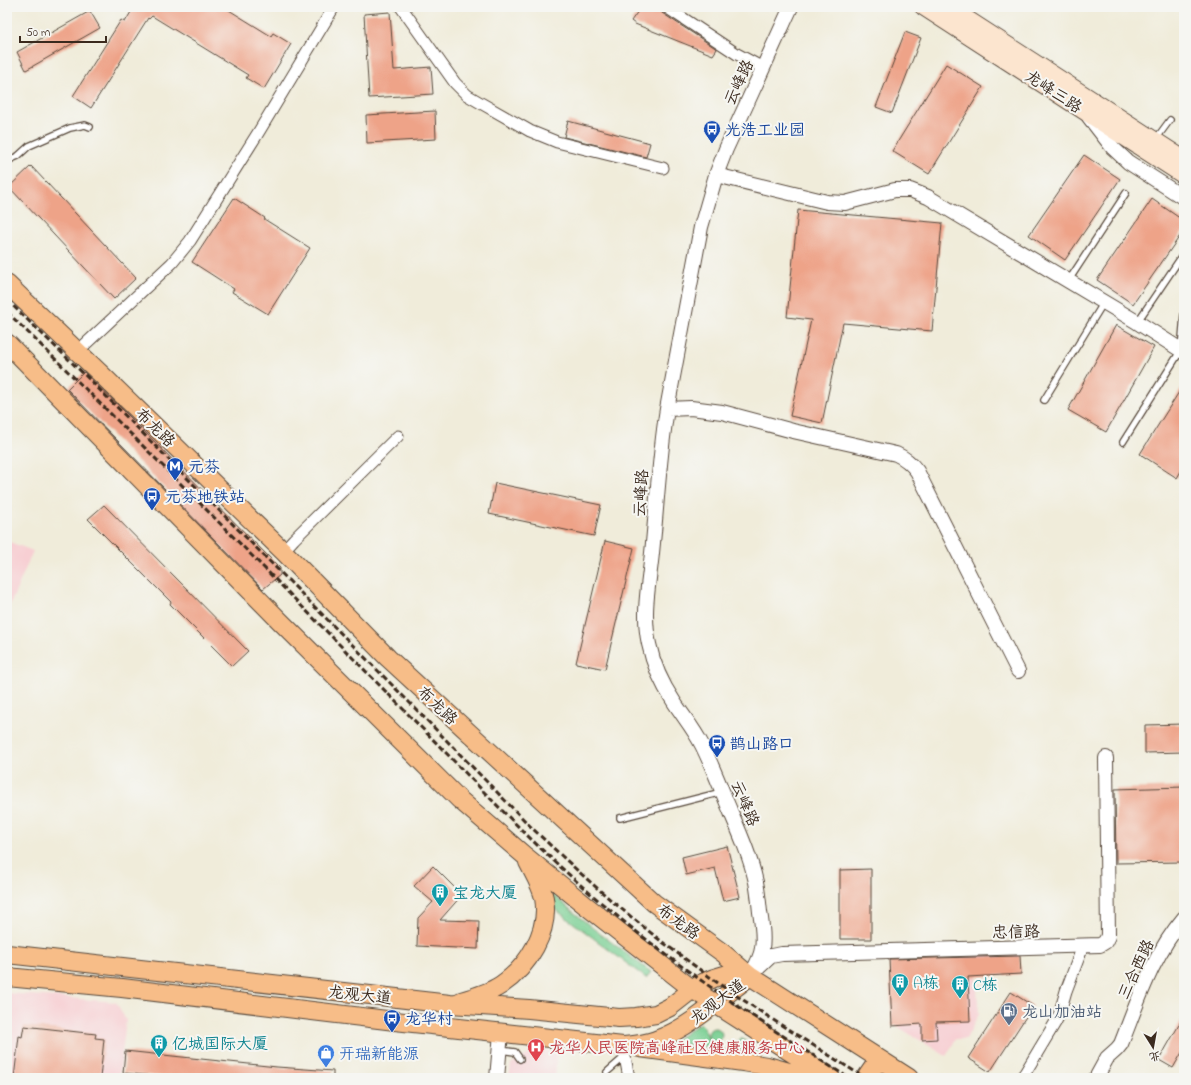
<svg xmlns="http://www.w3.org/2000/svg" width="1191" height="1085" viewBox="0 0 1191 1085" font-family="'Indie Flower','LXGW WenKai TC',sans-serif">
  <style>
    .built { fill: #f7cfd3 }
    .green { fill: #79cf93; stroke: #5a7c58 }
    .building { fill: #eea388 }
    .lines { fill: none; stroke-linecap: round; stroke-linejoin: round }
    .service-casing { stroke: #56473a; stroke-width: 8 }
    .minor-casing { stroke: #56473a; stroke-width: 13 }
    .tertiary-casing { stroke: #56473a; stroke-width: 16 }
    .secondary-casing { stroke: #56473a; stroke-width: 18 }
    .primary-casing { stroke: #56473a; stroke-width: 20 }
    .service { stroke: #fff; stroke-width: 5.5 }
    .minor { stroke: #fff; stroke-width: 11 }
    .tertiary { stroke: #fff; stroke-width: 14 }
    .secondary { stroke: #fce5cf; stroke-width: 16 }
    .primary { stroke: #f7bd88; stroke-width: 18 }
    .rail { stroke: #3b2a1e; stroke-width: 3; stroke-dasharray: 6 3; stroke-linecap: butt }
    .labels { text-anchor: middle; stroke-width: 4; stroke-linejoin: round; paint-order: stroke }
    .street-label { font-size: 16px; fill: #3b2a1e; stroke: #f6f6f2 }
    .transit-label { font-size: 16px; fill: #164399; stroke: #f6f6f2; text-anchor: start }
    .culture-label { font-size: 16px; fill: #0d838f; stroke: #f6f6f2; text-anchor: start }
    .service-label { font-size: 16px; fill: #4e5e75; stroke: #f6f6f2; text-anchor: start }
    .health-label { font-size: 16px; fill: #be3a42; stroke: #f6f6f2; text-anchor: start }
    .shop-label { font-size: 16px; fill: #366cbe; stroke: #f6f6f2; text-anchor: start }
  </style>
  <rect width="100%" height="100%" fill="#f6f6f2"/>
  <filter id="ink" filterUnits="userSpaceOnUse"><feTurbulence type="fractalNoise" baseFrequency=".025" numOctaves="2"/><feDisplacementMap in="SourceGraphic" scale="8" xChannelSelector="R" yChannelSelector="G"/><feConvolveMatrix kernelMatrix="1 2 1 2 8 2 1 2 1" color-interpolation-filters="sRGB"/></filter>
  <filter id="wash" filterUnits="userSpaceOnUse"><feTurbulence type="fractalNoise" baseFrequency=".012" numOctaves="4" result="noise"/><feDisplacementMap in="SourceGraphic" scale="16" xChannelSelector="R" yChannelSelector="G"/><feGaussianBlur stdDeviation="0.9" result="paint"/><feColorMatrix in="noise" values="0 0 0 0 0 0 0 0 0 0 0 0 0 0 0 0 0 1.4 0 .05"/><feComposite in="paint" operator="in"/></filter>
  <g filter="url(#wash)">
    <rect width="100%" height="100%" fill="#f0ecda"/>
    <path class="built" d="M7,541L33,551L7,612Z
      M1019,952L1021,974L976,977L979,1014L966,1039H956L946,1056L895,1025L892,1026L889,959Z
      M7,993L116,1002L126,1020L119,1078H7Z
      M537,1050L557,1052L555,1078H509L511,1064Z"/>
    <path class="green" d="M547,890L594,929L651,972L646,978L547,903Z
      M700,1023C706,1029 709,1039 710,1047L676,1043L674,1041Z
      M708 1035a7 7 0 1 1 14 0a7 7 0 1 1-14 0Z
      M741,1038L759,1050L757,1053L731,1049Z"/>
    <g id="blocks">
      <path class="building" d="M134,7H224L271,36L273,33L291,44L264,89L246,78L248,75L152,16L149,19L148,18L91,108L73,96L121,20L125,22Z
        M641,7H657L662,13L717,49L713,55L635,24L631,21Z
        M90,11L100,28L26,70L17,52Z
        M390,12L394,70L431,67L433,94L369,98L364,14Z
        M905,32L921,38L892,113L876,107Z
        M946,64L983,87L929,174L892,151Z
        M435,111L436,139L367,143L366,115Z
        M568,121L650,143L646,157L564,137Z
        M1084,155L1120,179L1065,260L1029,235Z
        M31,166L136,278L114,299L9,187Z
        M234,198L265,218L264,219L310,248L268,314L232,292L234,289L192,262Z
        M1152,199L1184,221V230L1133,304L1097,280Z
        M798,210L942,223L932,331L843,323L822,423L790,416L811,320L787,317Z
        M1116,325L1154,347L1106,432L1068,410Z
        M84,372L123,410L280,568V575L275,579L263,589L67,389Z
        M1184,384V466L1177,478L1140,454Z
        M495,483L601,505L594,536L489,514Z
        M104,505L248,651L232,666L170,604L171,602L88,519Z
        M605,541L634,548L605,669L576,663Z
        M1184,724V752L1145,753V725Z
        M1184,787V862L1116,863L1115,789Z
        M727,846L740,897L723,901L715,868L686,875L682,857Z
        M433,866L462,895L440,920L479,921L478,949L417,946L418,918L433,902L414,886Z
        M871,869V939H840V870Z
        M1020,956L1021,974L968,977L970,1021L936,1022L937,1039L922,1040V1024L892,1026L889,959Z
        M1011,992L1033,1006L990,1072L968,1058Z
        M1184,1016V1049L1173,1068L1159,1060Z
        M24,1026L96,1034L95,1038L104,1039L100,1078H14L19,1036L22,1037Z
        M125,1051L277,1067L333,1071V1078H175L123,1073Z"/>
    </g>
  </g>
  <g filter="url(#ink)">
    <use href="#blocks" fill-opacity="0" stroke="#56473a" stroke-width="1"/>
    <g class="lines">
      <g class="service-casing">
        <path id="service" d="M1156,139L1170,120
          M7,161L18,156L29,146L70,128L85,125L90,127
          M1069,280L1126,193
          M1138,321L1184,253
          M1044,400L1104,302
          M1123,442L1181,350L1184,314
          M620,818L722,792
          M500,1050L515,1052L520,1059
          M607,1072L622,1059H625"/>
      </g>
      <g class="minor-casing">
        <path id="minor" d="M401,7L455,83L467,95L479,102L530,131L557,142L663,168
          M666,7L737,54L763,68
          M78,351L172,263L190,241L258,133L334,7
          M283,551L294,539L398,436
          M623,1046L629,1078
          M1021,1078L1025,1073L1055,1023L1059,1015L1066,991L1083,946"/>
      </g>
      <g class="tertiary-casing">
        <path id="tertiary" d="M1089,117L1113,148L1128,162L1184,198
          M716,175L827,202L845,203L895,190H910L928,197L1137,322L1184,352
          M667,409L691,408L722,412L793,431L896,454C905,458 911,463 917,471L1018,671
          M756,970L771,956L782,954L1100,945L1105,942L1108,936L1106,758
          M750,976C755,967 761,958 762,948C764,937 762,924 760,912C759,902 758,892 756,882C750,855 738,829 727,803C719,783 711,763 702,745C694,729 683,716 674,702C662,684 653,664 649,644C642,613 649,584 652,553C657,505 659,457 667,409L701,227L716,175L726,149L791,7
          M497,1078L501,1033
          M1096,1078L1107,1058L1117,1049L1121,1044C1139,999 1152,956 1184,918"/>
      </g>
      <g class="secondary-casing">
        <path id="secondary" d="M923,7L1184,176
          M949,7L1184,159"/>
      </g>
      <g class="primary-casing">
        <path id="primary" d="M7,284L102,375L283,551L388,658L654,903L723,953L750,976L909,1078
          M7,343L280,621L460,800L525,856L585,905L692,989L831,1078
          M7,954L450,1004L529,1009L619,1018L636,1017L656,1014L670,1007L698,985L714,978L724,975L739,974L750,976
          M7,977L122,988L395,1021L623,1046C634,1045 646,1044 656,1040C688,1029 723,997 750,976
          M461,1001C475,997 489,993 501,985C528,967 550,931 544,898C541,885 534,874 528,862
          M640,1048L743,1062L767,1066L811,1078
          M866,1078L879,1059"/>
      </g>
      <use href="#service" class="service"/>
      <use href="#minor" class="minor"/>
      <use href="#tertiary" class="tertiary"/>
      <use href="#secondary" class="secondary"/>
      <use href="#primary" class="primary"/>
      <path class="rail" d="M7,300L90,380L408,701L533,829L578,871L613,902L661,941L722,986L778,1023L865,1078
        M7,312C140,441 270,574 400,706C469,775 534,848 610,910C685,973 766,1026 849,1078"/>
    </g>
  </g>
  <defs>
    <g id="bus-pin" transform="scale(0.9)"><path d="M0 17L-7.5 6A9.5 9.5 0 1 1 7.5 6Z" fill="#1a4fb4" stroke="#f6f6f2"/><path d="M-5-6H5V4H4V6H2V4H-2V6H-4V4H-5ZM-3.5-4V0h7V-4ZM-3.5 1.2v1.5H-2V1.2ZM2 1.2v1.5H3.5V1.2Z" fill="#fff"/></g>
    <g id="metro-pin" transform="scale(0.9)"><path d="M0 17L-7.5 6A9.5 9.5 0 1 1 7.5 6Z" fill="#1a4fb4" stroke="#f6f6f2"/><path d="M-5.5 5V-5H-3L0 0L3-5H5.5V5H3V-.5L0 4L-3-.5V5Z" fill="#fff"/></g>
    <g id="building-pin" transform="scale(0.9)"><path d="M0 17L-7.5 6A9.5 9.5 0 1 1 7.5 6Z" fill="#0f9aa8" stroke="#f6f6f2"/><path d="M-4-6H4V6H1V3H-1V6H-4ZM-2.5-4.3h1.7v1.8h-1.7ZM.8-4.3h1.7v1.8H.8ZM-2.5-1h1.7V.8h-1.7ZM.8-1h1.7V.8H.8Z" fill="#fff"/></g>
    <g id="fuel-pin" transform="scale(0.9)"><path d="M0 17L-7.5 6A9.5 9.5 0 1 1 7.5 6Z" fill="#5c6f8a" stroke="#f6f6f2"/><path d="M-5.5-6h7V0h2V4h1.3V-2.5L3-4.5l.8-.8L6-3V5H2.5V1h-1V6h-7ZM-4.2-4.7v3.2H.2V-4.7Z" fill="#fff"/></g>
    <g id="hospital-pin" transform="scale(0.9)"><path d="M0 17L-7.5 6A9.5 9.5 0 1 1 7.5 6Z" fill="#e0444e" stroke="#f6f6f2"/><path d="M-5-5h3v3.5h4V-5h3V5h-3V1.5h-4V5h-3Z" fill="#fff"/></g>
    <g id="shop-pin" transform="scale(0.9)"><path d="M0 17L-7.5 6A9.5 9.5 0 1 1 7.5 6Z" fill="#3f7fe0" stroke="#f6f6f2"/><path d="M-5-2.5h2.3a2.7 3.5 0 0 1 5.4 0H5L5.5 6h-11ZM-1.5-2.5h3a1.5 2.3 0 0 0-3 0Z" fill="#fff"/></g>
  </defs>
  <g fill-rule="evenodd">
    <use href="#bus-pin" x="712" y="129"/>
    <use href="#metro-pin" x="175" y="466"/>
    <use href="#bus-pin" x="152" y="496"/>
    <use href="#bus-pin" x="717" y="743"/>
    <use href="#building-pin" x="440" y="892"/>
    <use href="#building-pin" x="900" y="982"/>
    <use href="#building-pin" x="960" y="984"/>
    <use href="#fuel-pin" x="1009" y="1011"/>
    <use href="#bus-pin" x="392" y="1018"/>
    <use href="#building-pin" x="159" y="1043"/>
    <use href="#hospital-pin" x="536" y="1047"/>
    <use href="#shop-pin" x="326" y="1053"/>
  </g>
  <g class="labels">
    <g class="street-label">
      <text transform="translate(738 82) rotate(-65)" y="6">云峰路</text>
      <text transform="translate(1054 91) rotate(33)" y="6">龙峰三路</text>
      <text transform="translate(156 427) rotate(44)" y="6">布龙路</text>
      <text transform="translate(640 493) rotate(-86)" y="6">云峰路</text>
      <text transform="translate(438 705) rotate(43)" y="6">布龙路</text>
      <text transform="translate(746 803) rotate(67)" y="6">云峰路</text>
      <text transform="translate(679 921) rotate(36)" y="6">布龙路</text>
      <text transform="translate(1016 931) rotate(-1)" y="6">忠信路</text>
      <text transform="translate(1135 969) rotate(-65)" y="6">三合西路</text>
      <text transform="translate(360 994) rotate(6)" y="6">龙观大道</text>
      <text transform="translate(717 1001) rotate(-37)" y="6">龙观大道</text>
    </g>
    <g class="transit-label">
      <text x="725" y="135">光浩工业园</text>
      <text x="188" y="472">元芬</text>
      <text x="165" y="502">元芬地铁站</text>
      <text x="730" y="749">鹊山路口</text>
      <text x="405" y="1024">龙华村</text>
    </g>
    <g class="culture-label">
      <text x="453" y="898">宝龙大厦</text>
      <text x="913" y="988">A栋</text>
      <text x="973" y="990">C栋</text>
      <text x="172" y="1049">亿城国际大厦</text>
    </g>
    <g class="service-label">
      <text x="1022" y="1017">龙山加油站</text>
    </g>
    <g class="health-label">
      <text x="549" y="1053">龙华人民医院高峰社区健康服务中心</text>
    </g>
    <g class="shop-label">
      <text x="339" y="1059">开瑞新能源</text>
    </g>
  </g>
  <rect width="1191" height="1085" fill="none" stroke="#f6f6f2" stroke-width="24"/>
  <g transform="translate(1153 1047) rotate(169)" stroke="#f6f6f2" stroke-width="3" paint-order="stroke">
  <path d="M0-3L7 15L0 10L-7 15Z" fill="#3b2a1e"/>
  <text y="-6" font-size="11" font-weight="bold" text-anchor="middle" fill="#3b2a1e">北</text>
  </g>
  <path d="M20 36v6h86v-6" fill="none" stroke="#3b2a1e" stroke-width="2"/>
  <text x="26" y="36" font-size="12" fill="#3b2a1e" stroke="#f6f6f2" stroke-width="3" paint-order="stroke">50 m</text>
</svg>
